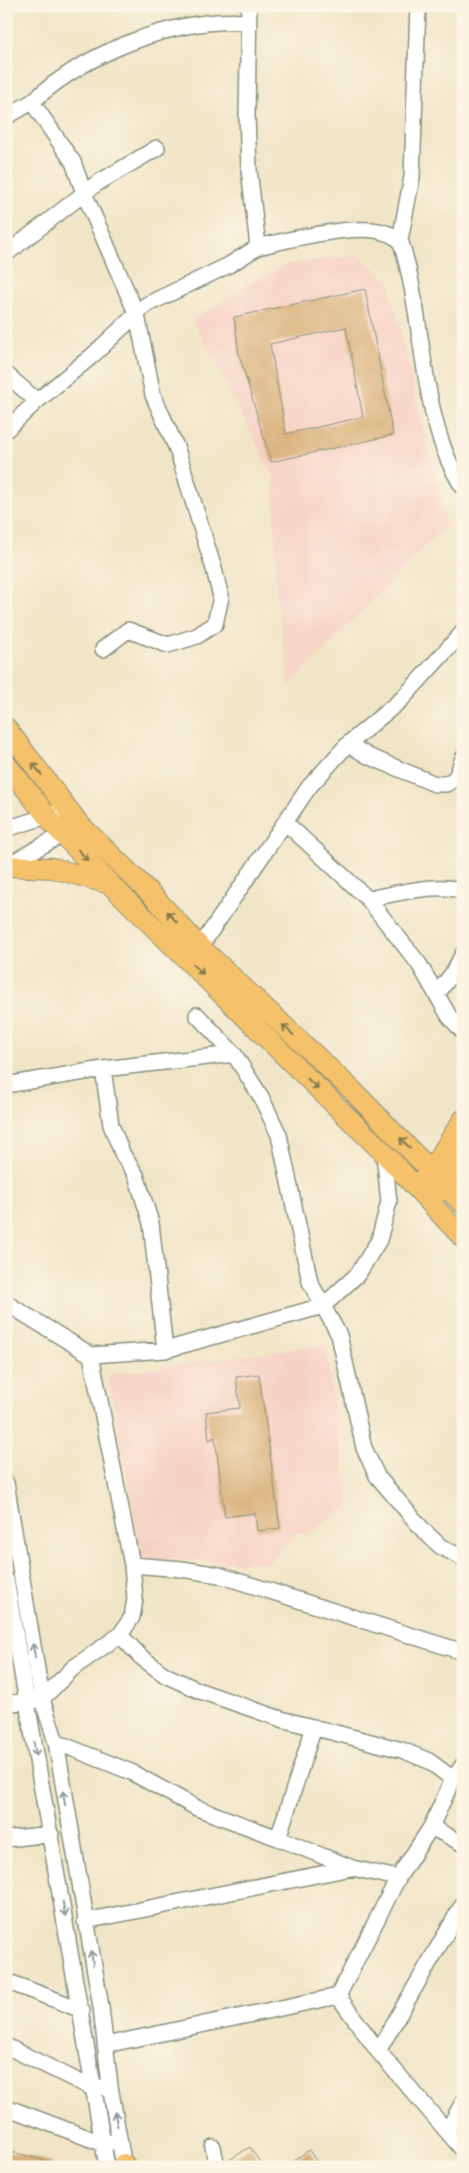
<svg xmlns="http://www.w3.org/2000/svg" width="469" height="2173" viewBox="0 0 469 2173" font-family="'Indie Flower',sans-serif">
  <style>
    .built { fill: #f6d2c5 }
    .building { fill: #dab27d; fill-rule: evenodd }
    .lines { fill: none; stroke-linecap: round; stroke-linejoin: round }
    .minor-casing { stroke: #88917e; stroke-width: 18 }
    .major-casing { stroke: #88917e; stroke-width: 22 }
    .minor { stroke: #fff; stroke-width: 15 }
    .major { stroke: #f5c16b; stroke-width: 20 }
    .oneway { stroke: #7f784d }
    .oneway2 { stroke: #8f9e9a }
  </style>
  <rect width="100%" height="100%" fill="#fcf5e5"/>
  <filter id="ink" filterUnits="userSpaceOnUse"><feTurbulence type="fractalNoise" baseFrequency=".02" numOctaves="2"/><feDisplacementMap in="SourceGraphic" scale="10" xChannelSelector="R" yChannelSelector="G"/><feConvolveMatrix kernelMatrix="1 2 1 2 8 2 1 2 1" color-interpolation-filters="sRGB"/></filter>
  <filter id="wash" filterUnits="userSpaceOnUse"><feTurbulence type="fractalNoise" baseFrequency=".0096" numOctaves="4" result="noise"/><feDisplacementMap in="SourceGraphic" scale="20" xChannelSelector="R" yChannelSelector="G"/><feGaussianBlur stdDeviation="1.12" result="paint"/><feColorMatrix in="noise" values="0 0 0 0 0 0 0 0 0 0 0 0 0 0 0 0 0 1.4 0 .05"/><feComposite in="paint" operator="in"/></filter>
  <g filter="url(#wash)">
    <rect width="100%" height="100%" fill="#f1e5c7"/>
    <path class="built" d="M359,255L389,281L446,525L289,686L276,590L274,478L193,320L244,287L287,264Z
      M325,1344L349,1506L306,1536L298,1531L269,1563L142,1559L108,1375Z"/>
    <g id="blocks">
      <path class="building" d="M365,289L393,435L271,462L239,354L234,317ZM346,327L363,417L286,434L270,344Z
        M259,1374L280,1528L257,1531L255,1513L225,1517L215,1437L209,1440L206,1412L240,1408L236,1377Z
        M250,2147L263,2167H226V2162Z
        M309,2150L320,2167H284Z
        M8,2151L52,2162V2167H6Z"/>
    </g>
  </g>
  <g filter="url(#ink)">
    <use href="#blocks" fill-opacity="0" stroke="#88917e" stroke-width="1"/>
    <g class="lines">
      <g class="minor-casing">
        <path id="minor" d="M32,102C85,53 174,17 247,22
          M6,117L32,102L73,162L84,193L137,315L153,395L177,449L214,569L221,597L215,624L197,636L168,645L128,630L103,649
          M400,240L412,177L418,6
          M258,247C286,240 360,222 386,233C391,234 396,238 400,240C426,316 418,420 463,487
          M6,254L96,184L157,148
          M6,374L37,401
          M6,430L37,401L93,355L146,305L229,265L258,247L249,169L247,115L249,6
          M348,744L368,756L435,784H446L456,778L463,758
          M286,823L368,899L419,964L449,1016L463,1032
          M6,829L57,813
          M6,866L70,830
          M368,899C395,894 437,882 463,891
          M200,947L309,787L348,744L402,699L463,632
          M437,994L452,974L463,954
          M197,1015L234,1054L261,1097L279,1135L310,1282L339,1335L364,1448L377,1476L424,1531L441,1547L463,1558
          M103,1069L111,1125L123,1155L136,1175L151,1223L165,1350
          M6,1085L103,1069L234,1054
          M6,1303L91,1355L132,1565L135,1599L132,1617L120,1635L73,1668L42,1699L6,1704
          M91,1355L165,1350L323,1306L358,1274L379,1240L389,1202L384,1153
          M6,1483L42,1699L56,1742L101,2007L110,2086L124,2167
          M132,1565L182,1569L219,1575L463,1652
          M6,1580L107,2167
          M120,1635L141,1657L165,1675L200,1691L281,1719L402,1750L429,1761L453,1779
          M56,1742L131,1772L197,1808L278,1838L352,1868L398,1878L431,1827L453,1779L463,1765
          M431,1827L463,1844
          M278,1838L314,1727
          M6,1839L51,1834
          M85,1921L351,1868
          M6,1981L82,2010
          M338,1996L378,2051L463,2150
          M105,2045L338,1996L398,1878
          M6,2046L94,2089L100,2088
          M378,2051L463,1904
          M6,2107L104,2144L112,2142
          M447,2131L463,2102
          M213,2147L217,2167"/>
      </g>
      <g class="major-casing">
        <path id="major" d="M6,728L80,825L153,896L200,947L352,1090L463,1204
          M6,764L55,826L110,884L384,1153L463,1238
          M6,866L53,868L110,884
          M422,1180L431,1170L463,1120
          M436,1194L445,1184L463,1154
          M124,2164L126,2167"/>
      </g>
      <use href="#minor" class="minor"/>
      <use href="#major" class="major"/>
    </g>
    <defs><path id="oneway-shaft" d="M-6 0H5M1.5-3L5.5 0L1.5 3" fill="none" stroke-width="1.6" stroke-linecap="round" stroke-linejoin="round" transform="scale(1.25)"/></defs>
    <g class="oneway">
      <use href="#oneway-shaft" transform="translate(37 769) rotate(-128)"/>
      <use href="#oneway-shaft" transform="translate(83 855) rotate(47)"/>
      <use href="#oneway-shaft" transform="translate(172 917) rotate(-133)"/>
      <use href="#oneway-shaft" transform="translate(198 969) rotate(45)"/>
      <use href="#oneway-shaft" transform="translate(288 1030) rotate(-137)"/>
      <use href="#oneway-shaft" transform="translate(313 1084) rotate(44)"/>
      <use href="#oneway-shaft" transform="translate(405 1143) rotate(-135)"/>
    </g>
    <g class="oneway2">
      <use href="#oneway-shaft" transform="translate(34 1651) rotate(-100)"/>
      <use href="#oneway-shaft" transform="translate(35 1749) rotate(80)"/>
      <use href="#oneway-shaft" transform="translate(64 1798) rotate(-99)"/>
      <use href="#oneway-shaft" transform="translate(64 1909) rotate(80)"/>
      <use href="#oneway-shaft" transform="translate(92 1958) rotate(-100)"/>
      <use href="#oneway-shaft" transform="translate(116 2119) rotate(-101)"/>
    </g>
  </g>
  <rect width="469" height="2173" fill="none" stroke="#fcf5e5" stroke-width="25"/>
</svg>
